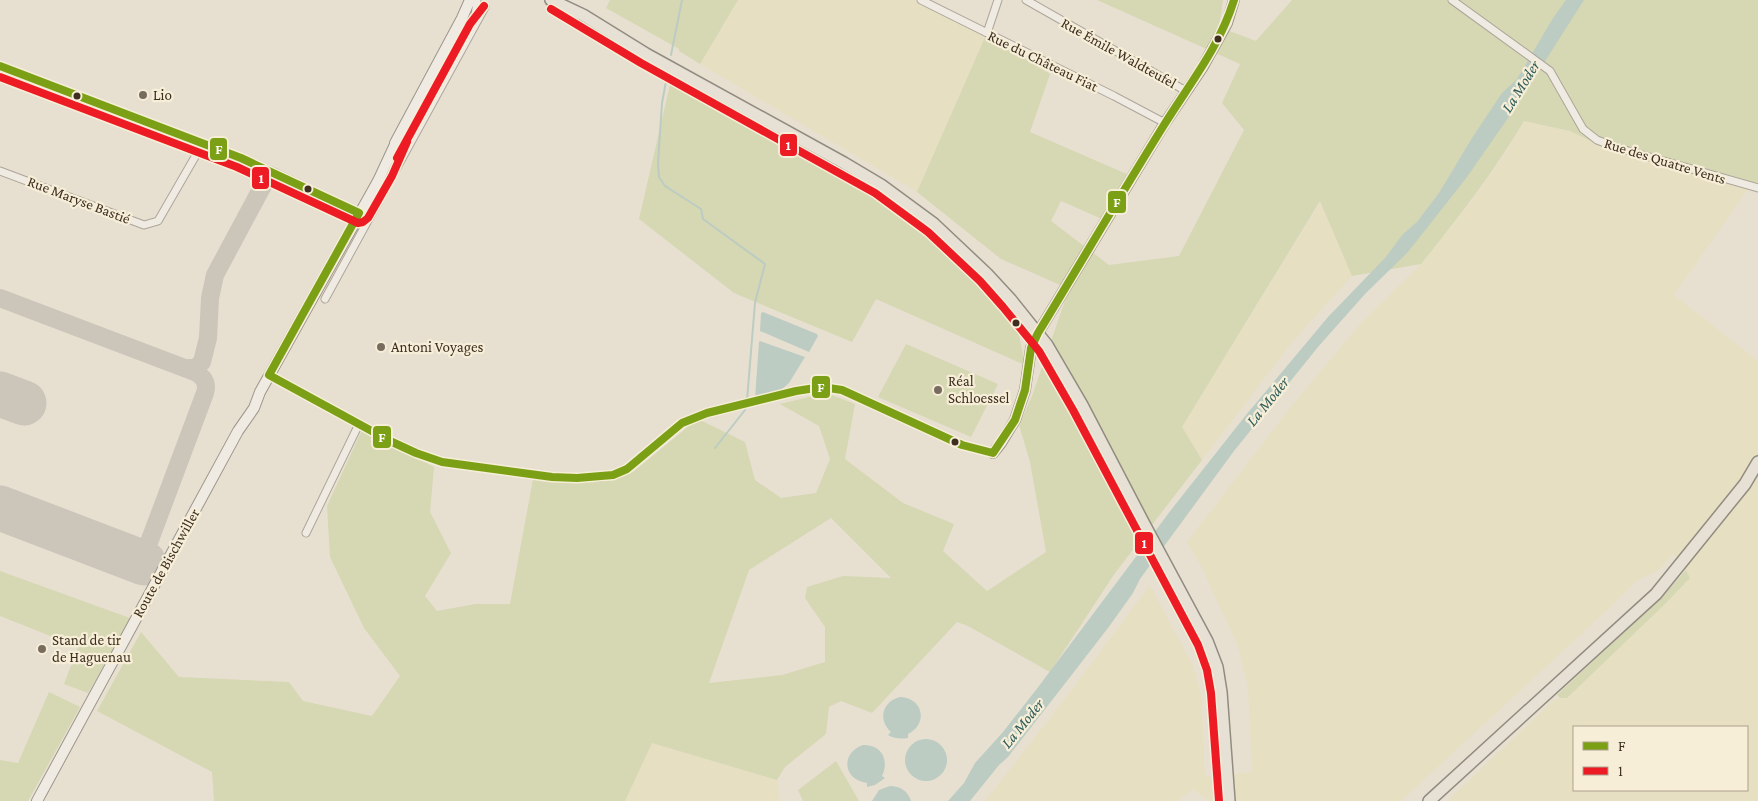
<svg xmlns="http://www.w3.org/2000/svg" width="1758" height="801" viewBox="0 0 1758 801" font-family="'Crimson Pro',serif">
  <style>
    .farmland { fill: #e6dfc2; fill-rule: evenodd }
    .green { fill: #d6d7b3; fill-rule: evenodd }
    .water { fill: #bcccc2 }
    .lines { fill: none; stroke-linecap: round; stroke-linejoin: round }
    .stream { stroke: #bcccc2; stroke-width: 2 }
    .taxiway { stroke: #cbc5ba; stroke-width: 18 }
    .runway { stroke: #cbc5ba; stroke-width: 45 }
    .street-casing { stroke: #ada599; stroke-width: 9 }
    .secondary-casing { stroke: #9c958a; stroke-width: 12 }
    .primary-casing { stroke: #928b80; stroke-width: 14 }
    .street { stroke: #efebe3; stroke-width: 7 }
    .secondary { stroke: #efebe3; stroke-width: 10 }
    .primary { stroke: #e6e1d4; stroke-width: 11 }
    .bus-1-casing { stroke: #f7eed8; stroke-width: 11 }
    .bus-2-casing { stroke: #f7eed8; stroke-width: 11 }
    .bus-1 { stroke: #7ca015; stroke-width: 8 }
    .bus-2 { stroke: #ed1c24; stroke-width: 8 }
    .bus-dot { fill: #3d2e20; stroke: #f7eed8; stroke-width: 2 }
    .poi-dot { fill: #786c5e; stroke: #f7eed8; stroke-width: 2 }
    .labels { text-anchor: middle; stroke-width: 4.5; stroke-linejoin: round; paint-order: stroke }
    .street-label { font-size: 15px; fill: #3d2e20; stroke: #f7eed8 }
    .poi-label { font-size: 15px; fill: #3d2e20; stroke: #f7eed8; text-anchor: start }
    .water-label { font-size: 16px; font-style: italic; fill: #2f5d5a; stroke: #f7eed8 }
    .line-badge { stroke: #f7eed8; stroke-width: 2 }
    .badge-label { font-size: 14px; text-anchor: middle; font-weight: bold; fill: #fff }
  </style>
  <rect width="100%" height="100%" fill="#e7e0d1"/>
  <path class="farmland" d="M738,0H916L986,35L917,192L700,64Z
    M1524,121L1570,131L1601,146L1748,189L1674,295L1758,361V801H1447L1555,699L1567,698L1664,605L1690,578L1686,570L1673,554L1659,570L1636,581L1604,613L1401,801H1209L1193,789L1178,801H985L1070,692L1150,585L1193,666L1201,694L1205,777L1252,772L1248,687L1237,644L1201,566L1187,542L1293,404L1361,323L1421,264L1467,207L1505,154ZM1574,727H1747V790H1574Z
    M1321,201L1352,276L1293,341L1202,460L1182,427Z
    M652,743L777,780L780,801H625Z"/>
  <path class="green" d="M610,0H738L700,64L679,51V49L606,8Z
    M1097,0H1223L1219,27L1256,41L1292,0H1758V191L1601,146L1570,131L1524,121C1494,172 1458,218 1421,264L1352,276L1320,201L1182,427L1202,460L1115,573L1050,672L968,626L957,622L872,713L841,701L829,707L826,734L785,767L777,780L652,743L625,801H214L212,772L97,711L141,632L179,677L289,682L303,701L372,716L400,676L364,628L330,557L327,506L362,430L434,467L430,512L451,553L425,596L437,611L475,604H510L533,479L633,472L689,426L700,420L745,442L755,480L781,498L816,493L830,459L819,426L780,404L826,393L855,404L845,459L903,503L954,524L943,551L987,591L1046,552L1030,462L1019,425L1032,396L1069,289L1001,259L917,192L986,35L1050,74L1030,132L1129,175L1102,219L1061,201L1051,221L1109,265L1179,256L1244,130L1222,103L1240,64ZM831,518L891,578L843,576L807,587L805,598L825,627V662L782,675L709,683L749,570Z
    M672,76L860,179L908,211L1001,304L1019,335L1025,365L876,299L852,342L734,293L639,219Z
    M906,344L998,384L971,437L878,397Z
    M1686,570L1690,578L1664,605L1567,698H1560L1557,695L1665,594Z
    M0,571L130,618L88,693L64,684L78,647L0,616Z
    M49,692L80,707L28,801H0V760L18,763Z
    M836,761L859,801H803L798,790Z"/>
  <path class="water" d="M1566,0H1584L1515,108L1467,177L1408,252L1365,294L1318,347L1234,451L1140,579L1133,593L1108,628L1008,757L999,765L970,801H948L964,783L975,763L1003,732L1039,686L1171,510L1246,415L1328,317L1385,258L1403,234L1417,222L1439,193L1472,138L1502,93L1517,79L1553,18Z
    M763,312L817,334L818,336L809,352L760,331L761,313Z
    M760,341L805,357L789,383L782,389L755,398L759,342Z
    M900,697C924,698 928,724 908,734V738C901,739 895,739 888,735L891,732C877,719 883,701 900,697Z
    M905 760a21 21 0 1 1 42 0a21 21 0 1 1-42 0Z
    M863,745C881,744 890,760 882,776L885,778L875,785L867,787V783C843,780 840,753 863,745Z
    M890,786C900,786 908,791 911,801H872L879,790Z"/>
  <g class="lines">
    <path class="stream" d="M671,55L682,0
      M668,71L662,103L658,163L659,177L665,186L701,209L703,219L765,264L755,303L747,400
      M715,448L745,410"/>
    <path class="taxiway" d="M0,298L195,372C204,377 208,383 205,393L145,553L139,557H128
      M184,368H195L202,362L208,338L210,298L215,275L267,178"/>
    <path class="runway" d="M0,394L24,403
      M0,508L144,563"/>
    <g class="street-casing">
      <path id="street" d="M921,0L1114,96L1165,123
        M1026,0L1186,91
        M1452,0L1550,71L1583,129L1597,140L1618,148L1758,188
        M474,24L477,0
        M987,33L998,0
        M0,66L241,158L276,173L369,218
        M0,171L144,225L158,221L203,143
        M325,299L485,7
        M269,375L390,441L416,453L442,462L552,477L577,478L601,477L613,475L627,469L682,423L707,413L796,391L822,387L842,390L962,445L993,453
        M306,533L359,424"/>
    </g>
    <g class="secondary-casing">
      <path id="secondary" d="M395,143L462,18L470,0
        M993,453L1001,443L1015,420L1025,390L1031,348L1038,333L1165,123L1202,68L1227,23L1234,0
        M37,801L238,431L254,408L260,392L378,181L398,138"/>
    </g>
    <g class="primary-casing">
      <path id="primary" d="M551,0L583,15L646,54L844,163L881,185L934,224L987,274L1011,300L1047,345L1082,405L1143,522L1207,641L1217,667L1221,692L1229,801
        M1429,801L1656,594L1745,484L1758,462"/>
    </g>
    <use href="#street" class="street"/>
    <use href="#secondary" class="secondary"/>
    <use href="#primary" class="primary"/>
    <g class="bus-1-casing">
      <path id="bus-1" d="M0,66L241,158L359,213L269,375L390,441L416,453L442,462L552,477L577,478L613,475L627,469L682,423L707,413L796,391L822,387L842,390L962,445L993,453L1015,420L1025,390L1031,348L1038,333C1080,264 1121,194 1164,125C1190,83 1219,48 1234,0"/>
    </g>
    <g class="bus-2-casing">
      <path id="bus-2" d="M551,9L641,63L875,193L928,232L980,281L1003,307L1039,351L1073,410L1198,645L1207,670L1211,693L1219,801
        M0,77L237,167L358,223L363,222L368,218L392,176L407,142
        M397,158L470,24L484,6"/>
    </g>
    <use href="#bus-1" class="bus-1"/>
    <use href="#bus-2" class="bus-2"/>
  </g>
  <g class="bus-dot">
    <circle cx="1218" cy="39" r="4.5"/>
    <circle cx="77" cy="96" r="4.5"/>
    <circle cx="308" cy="189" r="4.5"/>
    <circle cx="1016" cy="323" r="4.5"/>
    <circle cx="955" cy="442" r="4.5"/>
  </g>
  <g class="poi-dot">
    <circle cx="143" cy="95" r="5"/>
    <circle cx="381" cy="347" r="5"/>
    <circle cx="938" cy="390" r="5"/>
    <circle cx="42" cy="649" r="5"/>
  </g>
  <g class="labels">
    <g class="street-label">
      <text transform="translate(1119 53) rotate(29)" y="5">Rue Émile Waldteufel</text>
      <text transform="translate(1043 61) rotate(26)" y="5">Rue du Château Fiat</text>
      <text transform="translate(1665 161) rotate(17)" y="5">Rue des Quatre Vents</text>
      <text transform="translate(79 200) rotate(21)" y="5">Rue Maryse Bastié</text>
      <text transform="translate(166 563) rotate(-61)" y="5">Route de Bischwiller</text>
    </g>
    <g class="poi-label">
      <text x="153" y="100">Lio</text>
      <text x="391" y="352">Antoni Voyages</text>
      <text x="948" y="386">Réal<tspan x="948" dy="17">Schloessel</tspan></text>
      <text x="52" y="645">Stand de tir<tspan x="52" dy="17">de Haguenau</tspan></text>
    </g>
    <g class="water-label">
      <text transform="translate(1520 86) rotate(-58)" y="6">La Moder</text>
      <text transform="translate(1267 401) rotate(-51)" y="6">La Moder</text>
      <text transform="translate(1022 723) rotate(-51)" y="6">La Moder</text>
    </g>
  </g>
  <g class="line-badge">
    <rect x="779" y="133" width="19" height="24" rx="5" fill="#ed1c24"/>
    <rect x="209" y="137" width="19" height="24" rx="5" fill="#7ca015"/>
    <rect x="251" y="166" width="19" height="24" rx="5" fill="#ed1c24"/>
    <rect x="1107" y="190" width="20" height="24" rx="5" fill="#7ca015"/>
    <rect x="811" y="375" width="20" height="24" rx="5" fill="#7ca015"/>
    <rect x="372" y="425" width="20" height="24" rx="5" fill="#7ca015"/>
    <rect x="1134" y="531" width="20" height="24" rx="5" fill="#ed1c24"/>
  </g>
  <g class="badge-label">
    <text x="788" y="150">1</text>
    <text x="219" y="154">F</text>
    <text x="261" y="183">1</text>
    <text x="1117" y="207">F</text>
    <text x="821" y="392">F</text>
    <text x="382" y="442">F</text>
    <text x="1144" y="548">1</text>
  </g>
  <rect x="1573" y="726" width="175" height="65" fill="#f7eed8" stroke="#ada18e"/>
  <rect x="1583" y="742" width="25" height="8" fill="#7ca015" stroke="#ada18e"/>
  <text x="1618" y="751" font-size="15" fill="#3d2e20">F</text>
  <rect x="1583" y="767" width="25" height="8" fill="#ed1c24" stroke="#ada18e"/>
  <text x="1618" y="776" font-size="15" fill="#3d2e20">1</text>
</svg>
